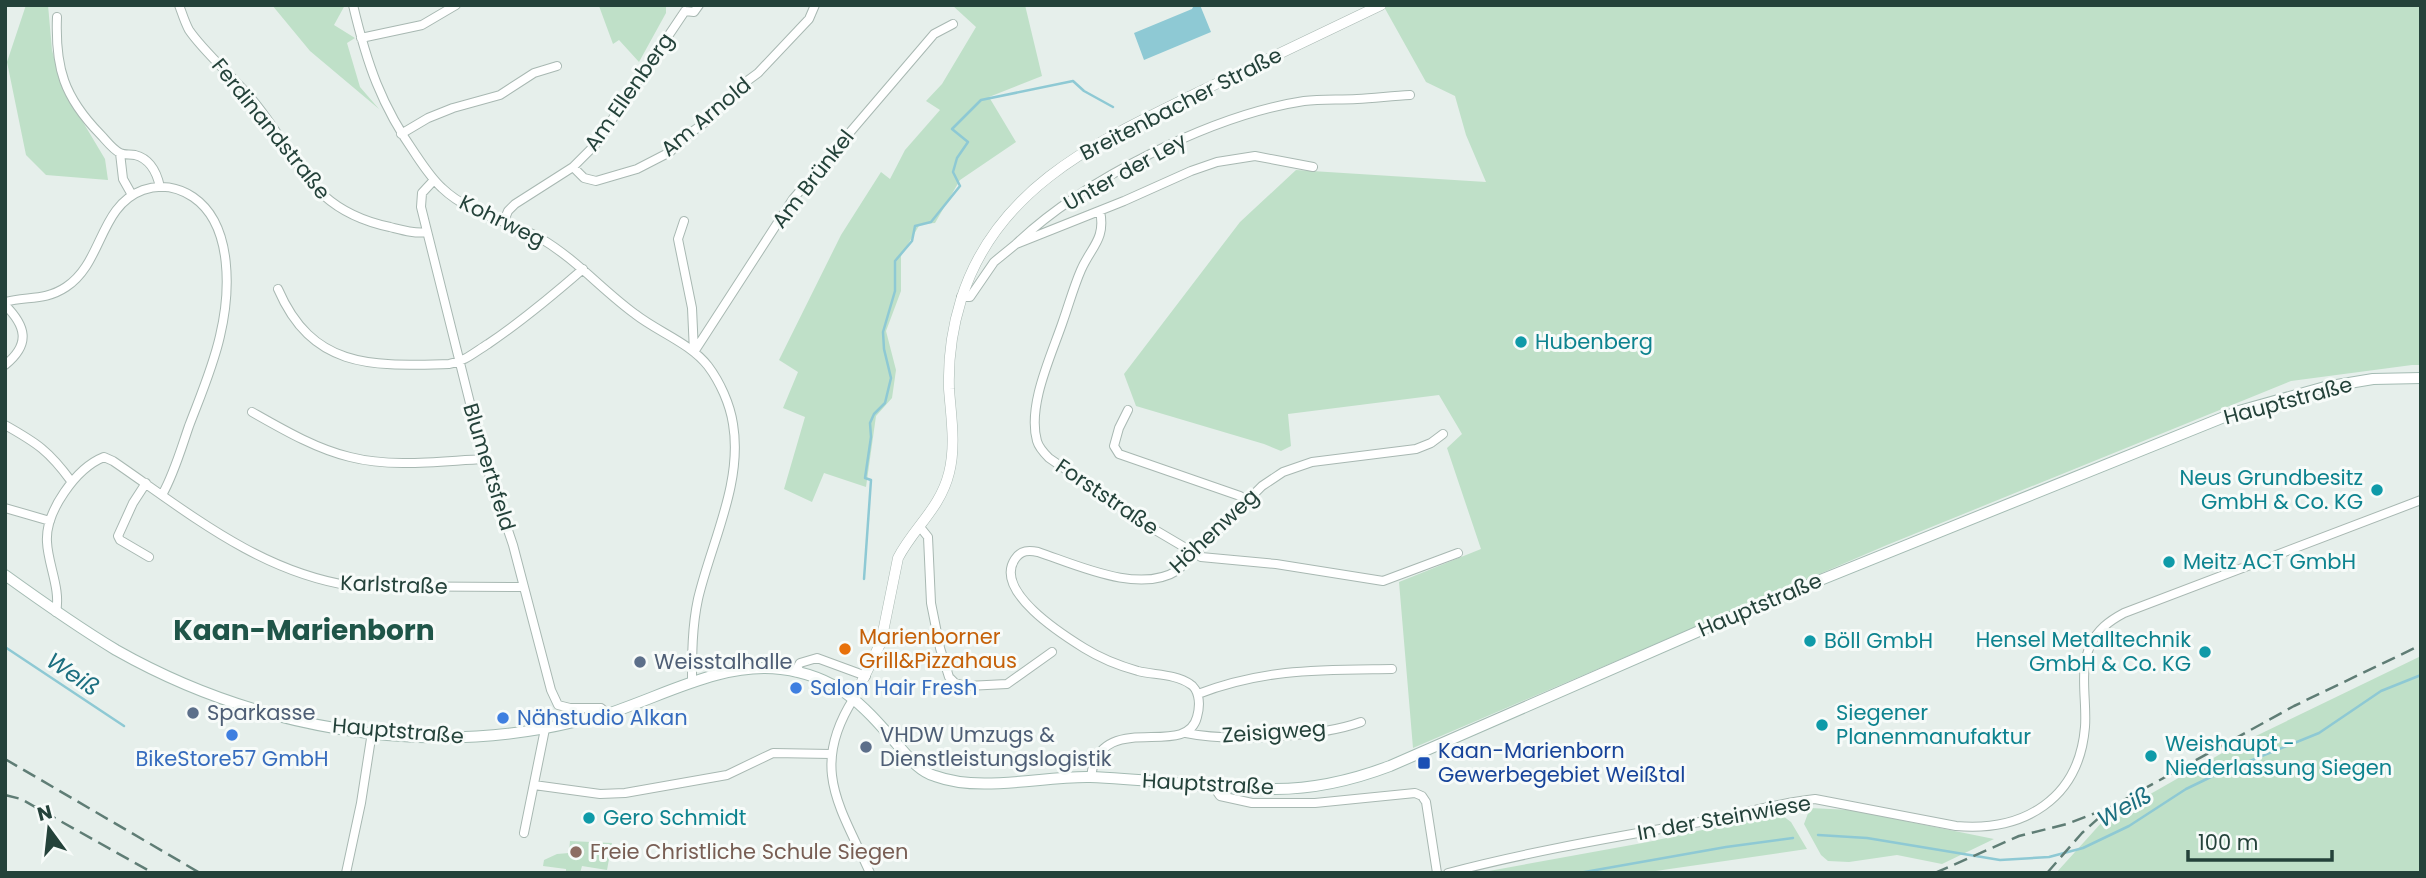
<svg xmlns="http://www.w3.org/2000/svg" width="2426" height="878" viewBox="0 0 2426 878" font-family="Poppins,sans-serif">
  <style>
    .green { fill: #bfe0c8 }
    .water { fill: #8ec9d4 }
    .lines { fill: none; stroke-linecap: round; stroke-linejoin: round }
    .stream { stroke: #8ec9d4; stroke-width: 2.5 }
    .minor-casing { stroke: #a8b8b2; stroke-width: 10 }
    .tertiary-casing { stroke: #a8b8b2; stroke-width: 11 }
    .secondary-casing { stroke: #a4bbb3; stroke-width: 12 }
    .minor { stroke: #fff; stroke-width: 8 }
    .tertiary { stroke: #fff; stroke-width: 10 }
    .secondary { stroke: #fff; stroke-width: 10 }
    .rail { stroke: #5f7d75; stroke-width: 2.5; stroke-dasharray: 14 7; stroke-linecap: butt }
    .culture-dot { fill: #0f9aa8; stroke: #f7fbf9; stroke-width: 2.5 }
    .food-dot { fill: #e8710a; stroke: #f7fbf9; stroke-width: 2.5 }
    .service-dot { fill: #5c6f8a; stroke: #f7fbf9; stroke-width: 2.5 }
    .shop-dot { fill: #3f7fe0; stroke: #f7fbf9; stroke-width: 2.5 }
    .transit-dot { fill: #1a4fb4; stroke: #f7fbf9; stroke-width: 2.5 }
    .education-dot { fill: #8d6e63; stroke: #f7fbf9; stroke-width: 2.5 }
    .labels { text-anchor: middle; stroke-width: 6; stroke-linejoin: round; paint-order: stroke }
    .street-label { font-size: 21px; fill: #24423a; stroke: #f7fbf9 }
    .culture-label { font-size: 21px; fill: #0d838f; stroke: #f7fbf9; text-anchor: start }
    .food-label { font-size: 21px; fill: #c56008; stroke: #f7fbf9; text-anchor: start }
    .service-label { font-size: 21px; fill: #4e5e75; stroke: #f7fbf9; text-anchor: start }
    .shop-label { font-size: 21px; fill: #366cbe; stroke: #f7fbf9; text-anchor: start }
    .transit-label { font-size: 21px; fill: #164399; stroke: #f7fbf9; text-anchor: start }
    .education-label { font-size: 21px; fill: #785e54; stroke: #f7fbf9; text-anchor: start }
    .water-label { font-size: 23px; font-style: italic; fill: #1c6f80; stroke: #f7fbf9 }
    .district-label { font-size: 28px; font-weight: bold; fill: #1f5548; stroke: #f7fbf9 }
  </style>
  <rect width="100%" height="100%" fill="#e6efeb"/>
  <path class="green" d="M26,5H48L52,50L62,87L105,159L108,180L46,175L26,155L7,62Z
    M272,5H345L334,25L355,38L347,43L360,87L379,109L310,51Z
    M666,5V13L639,62L619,40L613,44L599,6Z
    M952,5H1025L1042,76L989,97L1016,142L960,180L935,223L920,224L901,256V291L886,331L896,370L892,398L876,416L866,487L824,473L812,502L784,489L805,417L783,408L798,372L779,360L841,235L881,172L890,179L905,150L940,110L926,101L942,84L976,27Z
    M1383,5H2421V365H2412L2291,381L1887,545L1413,748L1399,582L1481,549L1447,448L1462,434L1439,395L1288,414L1291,446L1281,451L1264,444L1136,406L1124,374L1240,222L1296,170L1486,182L1466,135L1455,96L1426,82Z
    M2421,656V873H2056L2103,821L2231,748Z
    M1810,808L1851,810L1994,839L1942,864L1897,855L1849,862L1828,861L1821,855L1804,824Z
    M1779,813L1791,822L1807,849L1642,873H1478L1648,842Z
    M570,841L612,843L607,870L582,866L580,873H566V869L543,866L544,860L557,854L569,853Z"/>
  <path class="water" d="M1194,5H1200L1211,32L1144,60L1134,33L1192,9Z"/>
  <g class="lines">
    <path class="stream" d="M864,579L871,480L865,478L871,437L870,423L874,414L885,403L891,378L884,349L883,332L895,291V261L912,241L915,226L931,222L960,186L953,172L957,158L968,142L952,129L981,100L1073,81L1084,91L1113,107
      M5,647L124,726
      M1818,835L1867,838L2000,860L2049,857L2083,848L2129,826L2186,789L2215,775L2319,733L2381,691L2421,675
      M1579,873L1726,847L1793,838"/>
    <g class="minor-casing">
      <path id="minor" d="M179,5C182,13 185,23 189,30C203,51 233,77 250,97C300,155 305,209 390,227C402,230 415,234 427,232
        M353,5C367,64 381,105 416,155C424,167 432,179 442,188C469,214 509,221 540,238C576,259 602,290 635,314C658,332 690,343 708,366C720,382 730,404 733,424C743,483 711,543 698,599C692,627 692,655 692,683
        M685,11L694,12L699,5
        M57,17C55,68 64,97 100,134C106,140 112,149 120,153C124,155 130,154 135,155C151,159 157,173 160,187
        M361,38L422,25L456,5
        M401,134L428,118L453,108L500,95L534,73L557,66
        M120,153L123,179L132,195
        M573,167L584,178L596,181L637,169L670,152L682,139L707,121L743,84L758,73L809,19L815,5
        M434,180L422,193L421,207L484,459L513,545L551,690L558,705L570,708H601L608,714
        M1100,211C1106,239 1091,247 1081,270C1074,286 1069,304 1063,321C1052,354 1027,405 1037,441C1039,448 1044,453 1049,458L1145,524L1201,557L1276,564L1383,581L1458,553
        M504,221L508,211L515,204L573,167L595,145L685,11
        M684,221L678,239L692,308L694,352
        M1016,244C1083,180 1212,115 1304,101C1321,99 1339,100 1357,99C1375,98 1392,96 1410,95
        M278,289C313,370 373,366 449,364C464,362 475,352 488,344C522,321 552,296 583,269
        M961,297H970L994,262L1016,244L1124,201L1191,171L1217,162L1255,156L1313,167
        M5,302C27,296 45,301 66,287C103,263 99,206 143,190C160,184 178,187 193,197C234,225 230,294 220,336C213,367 200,397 189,426C181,449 174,474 162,495
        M5,305C26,326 31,344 5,365
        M694,352L793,199L934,34L953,24
        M1128,410L1119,428L1114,446L1119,454L1240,496L1247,501
        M252,412C282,429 316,449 350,457C393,468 441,461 484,459
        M5,425C37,443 49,451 71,481
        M146,483L133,503L118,536L120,540L149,557
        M5,508L50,521
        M920,527L928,537L931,603L940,648L949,677L955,683L967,686L1007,684L1052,652
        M56,612C61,589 48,565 47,542C45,512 76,468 104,457L113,461C189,513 259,572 352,586L524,587
        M795,672L800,663L817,658L866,676
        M1198,694C1266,668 1322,670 1392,669
        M854,698C809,768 840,806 870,873
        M1186,733C1229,742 1320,737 1361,722
        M1091,777C1099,707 1186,761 1197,717C1199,710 1200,704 1198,696C1197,692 1194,686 1190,684C1176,674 1154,675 1138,671C1120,666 1100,658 1084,648C1063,635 993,591 1015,559C1021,550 1029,550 1038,552C1077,565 1140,595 1178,570L1262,486L1283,472L1312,462L1416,449L1431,443L1443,434
        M534,785L600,794L625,793L727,775L773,753L831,754
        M1213,786L1220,796L1252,803H1315L1415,793L1422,796L1426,802L1437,873
        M524,833L545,729
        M346,873L361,803L372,732
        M1448,873C1531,851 1616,837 1700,822C1738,815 1776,803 1815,799L1956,826C2024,832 2079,799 2085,727C2087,701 2079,671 2090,646C2097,630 2109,621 2124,613L2421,500"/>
    </g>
    <g class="tertiary-casing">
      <path id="tertiary" d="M854,698L881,642L898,558C914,527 940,509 949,473C956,446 951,416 949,389C948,359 952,329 961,300C996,187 1097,142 1195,94C1257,64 1319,35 1381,5"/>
    </g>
    <g class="secondary-casing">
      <path id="secondary" d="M5,575C41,601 78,627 116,650C252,727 421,759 574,722C586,719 598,717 610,713C665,695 722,662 781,669C837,676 861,703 896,743C907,755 918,771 935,776C981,793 1041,776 1090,777C1151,779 1213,789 1275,789C1314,789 1353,780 1390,766L1761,604L2239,411L2325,387L2373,379L2421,378"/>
    </g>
    <use href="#minor" class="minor"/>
    <use href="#tertiary" class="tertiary"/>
    <use href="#secondary" class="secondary"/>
    <path class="rail" d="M5,759L200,873
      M5,795L21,799L153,873
      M1935,873L2019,836L2067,824L2098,812
      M2047,873L2082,833L2111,807L2294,706L2421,645"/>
  </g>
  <g class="culture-dot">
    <circle cx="1521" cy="342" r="7"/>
    <circle cx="2377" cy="490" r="7"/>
    <circle cx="2169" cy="562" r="7"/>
    <circle cx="1810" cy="641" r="7"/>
    <circle cx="2205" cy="652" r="7"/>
    <circle cx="1822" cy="725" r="7"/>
    <circle cx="2151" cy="756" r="7"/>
    <circle cx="589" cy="818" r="7"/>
  </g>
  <circle class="food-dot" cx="845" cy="649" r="7"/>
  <g class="service-dot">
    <circle cx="640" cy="662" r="7"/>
    <circle cx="193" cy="713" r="7"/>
    <circle cx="866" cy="747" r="7"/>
  </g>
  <g class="shop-dot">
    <circle cx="796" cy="688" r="7"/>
    <circle cx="503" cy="718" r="7"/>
    <circle cx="232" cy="735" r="7"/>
  </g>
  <rect class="transit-dot" x="1417" y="756" width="14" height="14" rx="3.5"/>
  <circle class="education-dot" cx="576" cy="852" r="7"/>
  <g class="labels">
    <g class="street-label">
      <text transform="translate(629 92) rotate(-55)" y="7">Am Ellenberg</text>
      <text transform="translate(1181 104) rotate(-27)" y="7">Breitenbacher Straße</text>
      <text transform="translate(706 117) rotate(-40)" y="7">Am Arnold</text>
      <text transform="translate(271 129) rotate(51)" y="7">Ferdinandstraße</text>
      <text transform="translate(1125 172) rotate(-29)" y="7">Unter der Ley</text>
      <text transform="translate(813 179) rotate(-52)" y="7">Am Brünkel</text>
      <text transform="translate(502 221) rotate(26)" y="7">Kohrweg</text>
      <text transform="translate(2288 401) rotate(-15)" y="7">Hauptstraße</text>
      <text transform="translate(489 467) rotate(73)" y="7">Blumertsfeld</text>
      <text transform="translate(1107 497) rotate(34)" y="7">Forststraße</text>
      <text transform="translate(1214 531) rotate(-43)" y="7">Höhenweg</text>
      <text transform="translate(394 585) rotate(2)" y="7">Karlstraße</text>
      <text transform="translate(1760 605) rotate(-23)" y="7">Hauptstraße</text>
      <text transform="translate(398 731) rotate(5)" y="7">Hauptstraße</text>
      <text transform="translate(1274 732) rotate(-4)" y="7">Zeisigweg</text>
      <text transform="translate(1208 784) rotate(3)" y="7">Hauptstraße</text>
      <text transform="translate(1724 818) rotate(-10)" y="7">In der Steinwiese</text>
    </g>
    <g class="culture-label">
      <text x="1535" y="349">Hubenberg</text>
      <text x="2363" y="485" text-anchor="end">Neus Grundbesitz<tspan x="2363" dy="24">GmbH &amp; Co. KG</tspan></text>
      <text x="2183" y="569">Meitz ACT GmbH</text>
      <text x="2191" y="647" text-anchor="end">Hensel Metalltechnik<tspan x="2191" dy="24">GmbH &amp; Co. KG</tspan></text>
      <text x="1824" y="648">Böll GmbH</text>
      <text x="1836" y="720">Siegener<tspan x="1836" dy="24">Planenmanufaktur</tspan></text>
      <text x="2165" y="751">Weishaupt -<tspan x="2165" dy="24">Niederlassung Siegen</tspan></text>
      <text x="603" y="825">Gero Schmidt</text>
    </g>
    <g class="food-label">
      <text x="859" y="644">Marienborner<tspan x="859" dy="24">Grill&amp;Pizzahaus</tspan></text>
    </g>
    <g class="service-label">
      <text x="654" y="669">Weisstalhalle</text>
      <text x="207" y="720">Sparkasse</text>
      <text x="880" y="742">VHDW Umzugs &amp;<tspan x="880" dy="24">Dienstleistungslogistik</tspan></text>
    </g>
    <g class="shop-label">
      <text x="810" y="695">Salon Hair Fresh</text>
      <text x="517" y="725">Nähstudio Alkan</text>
      <text x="232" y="766" text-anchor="middle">BikeStore57 GmbH</text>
    </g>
    <g class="transit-label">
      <text x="1438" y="758">Kaan-Marienborn<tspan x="1438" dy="24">Gewerbegebiet Weißtal</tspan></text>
    </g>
    <g class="education-label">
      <text x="590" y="859">Freie Christliche Schule Siegen</text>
    </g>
    <g class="water-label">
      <text transform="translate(73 674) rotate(34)" y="8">Weiß</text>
      <text transform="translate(2124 807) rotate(-29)" y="8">Weiß</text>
    </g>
    <g class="district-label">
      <text x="304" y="640">Kaan-Marienborn</text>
    </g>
  </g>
  <rect width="2426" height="878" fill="none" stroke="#24423a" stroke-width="14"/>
  <g transform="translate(49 829) rotate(345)" stroke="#f7fbf9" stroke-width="5" paint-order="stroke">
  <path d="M0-5L12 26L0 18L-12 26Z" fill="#24423a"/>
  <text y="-10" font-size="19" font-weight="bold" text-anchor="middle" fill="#24423a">N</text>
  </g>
  <path d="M2188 850v10h144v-10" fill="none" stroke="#24423a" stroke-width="3.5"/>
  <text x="2198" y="850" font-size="21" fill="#24423a" stroke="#f7fbf9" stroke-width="5" paint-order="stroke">100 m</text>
</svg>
